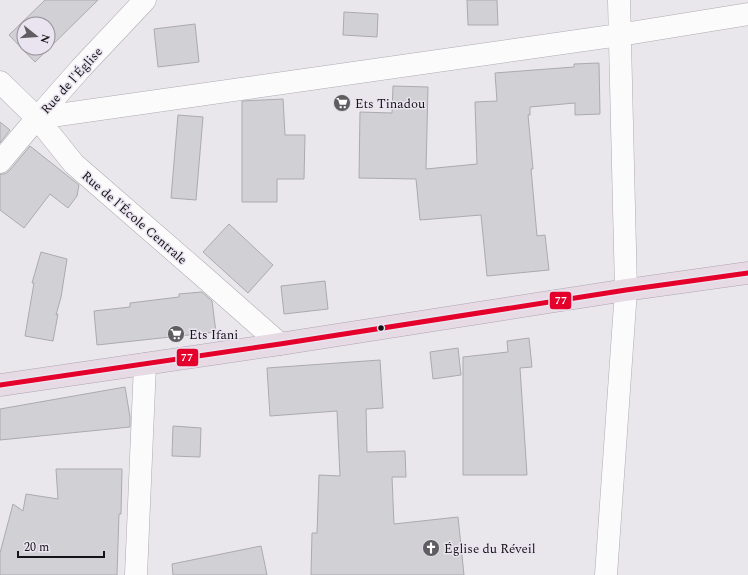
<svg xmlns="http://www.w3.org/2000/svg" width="748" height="575" viewBox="0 0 748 575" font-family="Spectral,serif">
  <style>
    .building { fill: #d1d0d5; stroke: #abaaae; fill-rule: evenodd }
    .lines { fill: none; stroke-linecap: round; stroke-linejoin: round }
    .minor-casing { stroke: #adabb0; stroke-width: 23 }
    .highway-casing { stroke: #b0a4b1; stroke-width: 23 }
    .minor { stroke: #fcfbfc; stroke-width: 22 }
    .highway { stroke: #e6dae5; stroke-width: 22 }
    .bus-1-casing { stroke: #e9e4ef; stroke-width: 8 }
    .bus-1 { stroke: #e4002b; stroke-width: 5 }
    .bus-dot { fill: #141316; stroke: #e9e4ef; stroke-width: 1.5 }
    .labels { text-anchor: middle; stroke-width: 3; stroke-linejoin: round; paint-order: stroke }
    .street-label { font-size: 13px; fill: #141316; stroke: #e9e4ef }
    .poi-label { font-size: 13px; fill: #141316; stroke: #e9e4ef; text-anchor: start }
    .line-badge { stroke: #e9e4ef; stroke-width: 1.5 }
    .badge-label { font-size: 11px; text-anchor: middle; font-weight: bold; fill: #fff }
  </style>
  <rect width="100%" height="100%" fill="#e9e7ec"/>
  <path class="building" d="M45,0H98L35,62L9,35ZM24,24H48V48H24Z
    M467,0H497L498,25H468Z
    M344,12L378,14L377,37L343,35Z
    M195,24L199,62L158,67L154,29Z
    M599,63L600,114L575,115V103L530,107V115H528L533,169H531L537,236L545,235L549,270L487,276L481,215L420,220L416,179L359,178L360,112L392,113L393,86L428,87L426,169L477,164L475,102L497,101L495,73L574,67V64Z
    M283,99L285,135H305L304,179H277V202H242V101Z
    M178,115L203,117L196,200L171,198Z
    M0,122L10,130L0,143Z
    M30,146L79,185L77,196L68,208L50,194L24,228L0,210V174H5L10,170Z
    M229,224L273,265L248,293L203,252Z
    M41,252L67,259L61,297L56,315L58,314L53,341L25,336L34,283H32Z
    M325,281L328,309L284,314L281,286Z
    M202,292L212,301L216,332L97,345L94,311L130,307V303L179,297V294Z
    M529,338L532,367L520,368L527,475H463V357L508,352L507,341Z
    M458,348L461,375L433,379L430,352Z
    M380,360L383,408L366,409L367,452L405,451L406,477H392L394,524L458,517L464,575H311L312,533H317L319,475L340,476L337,411L270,416L267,368Z
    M125,387L130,417V427L0,440V409Z
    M173,426L201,428L200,457L172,456Z
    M56,469H122L121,514H119L117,575H0V553L13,504L23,511L26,494L58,499Z
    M261,546L267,575H173L172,564Z"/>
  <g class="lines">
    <g class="minor-casing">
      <path id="minor" d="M0,82L37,118L74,164L204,277L280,344
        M37,118L619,35L748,14
        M0,162L37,118L81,68L145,0
        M136,575L145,364
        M606,575L626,290L619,0"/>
    </g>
    <g class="highway-casing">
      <path id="highway" d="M0,385L280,344L626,290L748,273"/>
    </g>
    <use href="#minor" class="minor"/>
    <use href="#highway" class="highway"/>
    <g class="bus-1-casing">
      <path id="bus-1" d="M0,385L280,344L626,290L748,273"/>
    </g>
    <use href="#bus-1" class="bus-1"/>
  </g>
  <defs>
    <g id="supermarket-disc" transform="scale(0.9)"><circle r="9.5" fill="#5f5d61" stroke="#e9e4ef"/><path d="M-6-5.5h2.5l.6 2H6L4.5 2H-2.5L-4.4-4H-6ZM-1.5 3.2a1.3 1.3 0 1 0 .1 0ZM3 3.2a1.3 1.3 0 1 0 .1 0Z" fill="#fff"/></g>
    <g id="church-disc" transform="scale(0.9)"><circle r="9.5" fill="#5f5d61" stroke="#e9e4ef"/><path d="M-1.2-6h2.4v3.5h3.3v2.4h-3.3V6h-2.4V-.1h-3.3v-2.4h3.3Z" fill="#fff"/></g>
  </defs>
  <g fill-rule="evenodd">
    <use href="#supermarket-disc" x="342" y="103"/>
    <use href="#supermarket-disc" x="176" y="334"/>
    <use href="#church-disc" x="431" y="548"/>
  </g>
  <circle class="bus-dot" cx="381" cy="328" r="3.5"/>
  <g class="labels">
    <g class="street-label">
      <text transform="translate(71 80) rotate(-48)" y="5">Rue de l'Église</text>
      <text transform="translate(135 217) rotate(41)" y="5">Rue de l'École Centrale</text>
    </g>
    <g class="poi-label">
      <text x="355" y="108">Ets Tinadou</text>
      <text x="189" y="339">Ets Ifani</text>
      <text x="444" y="553">Église du Réveil</text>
    </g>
  </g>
  <g class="line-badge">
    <rect x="549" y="291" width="23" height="19" rx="4" fill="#e4002b"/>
    <rect x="176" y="348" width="23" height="19" rx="4" fill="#e4002b"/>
  </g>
  <g class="badge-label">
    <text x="561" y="304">77</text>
    <text x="187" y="361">77</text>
  </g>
  <g transform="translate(36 36) rotate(107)"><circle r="19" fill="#e9e4ef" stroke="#949098"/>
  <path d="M0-3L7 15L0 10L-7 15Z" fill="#5f5d61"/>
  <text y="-6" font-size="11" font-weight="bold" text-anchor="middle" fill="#141316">N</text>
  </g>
  <path d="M18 551v6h86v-6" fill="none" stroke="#141316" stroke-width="2"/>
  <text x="24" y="551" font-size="12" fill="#141316" stroke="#e9e4ef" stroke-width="3" paint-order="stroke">20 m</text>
</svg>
